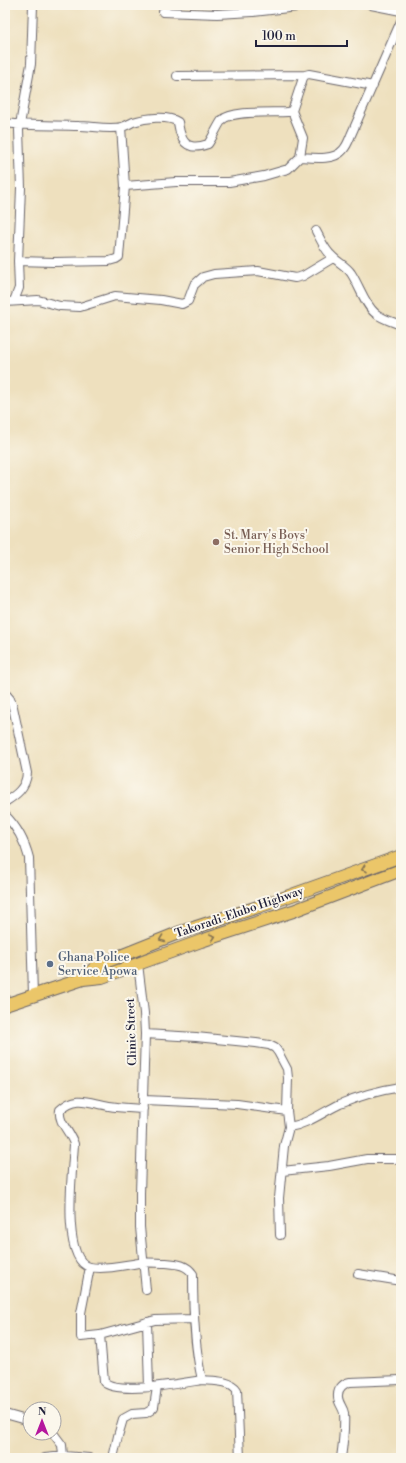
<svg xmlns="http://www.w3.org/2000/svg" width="406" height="1463" viewBox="0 0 406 1463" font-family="'Libre Bodoni',serif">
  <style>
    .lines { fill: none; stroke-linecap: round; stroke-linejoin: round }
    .minor-casing { stroke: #696469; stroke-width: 10 }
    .highway-casing { stroke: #696469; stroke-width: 14 }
    .minor { stroke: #fff; stroke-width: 8 }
    .highway { stroke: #ebc669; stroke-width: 12 }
    .oneway { stroke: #867452 }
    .education-dot { fill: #8d6e63; stroke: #fbf7ec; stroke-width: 1.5 }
    .service-dot { fill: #5c6f8a; stroke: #fbf7ec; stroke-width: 1.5 }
    .labels { text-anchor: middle; stroke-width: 4; stroke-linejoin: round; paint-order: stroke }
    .education-label { font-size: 12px; fill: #785e54; stroke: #fbf7ec; text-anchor: start }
    .street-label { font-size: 12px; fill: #22223b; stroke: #fbf7ec }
    .service-label { font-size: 12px; fill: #4e5e75; stroke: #fbf7ec; text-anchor: start }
  </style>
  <rect width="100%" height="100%" fill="#fbf7ec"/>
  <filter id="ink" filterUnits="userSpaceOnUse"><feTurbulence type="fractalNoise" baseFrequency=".025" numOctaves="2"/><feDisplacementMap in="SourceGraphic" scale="8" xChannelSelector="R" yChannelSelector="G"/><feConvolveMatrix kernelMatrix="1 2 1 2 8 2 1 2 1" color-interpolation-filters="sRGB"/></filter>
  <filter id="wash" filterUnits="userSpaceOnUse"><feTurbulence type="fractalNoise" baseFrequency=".012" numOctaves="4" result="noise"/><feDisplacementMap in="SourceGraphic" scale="16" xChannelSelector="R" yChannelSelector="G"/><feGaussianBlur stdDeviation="0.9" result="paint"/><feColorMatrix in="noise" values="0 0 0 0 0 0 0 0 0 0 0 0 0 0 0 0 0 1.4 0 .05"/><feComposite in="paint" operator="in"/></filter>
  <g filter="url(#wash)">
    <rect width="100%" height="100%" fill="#eee0be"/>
  </g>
  <g filter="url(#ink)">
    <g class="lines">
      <g class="minor-casing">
        <path id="minor" d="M371,5L401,11
          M163,12L217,14L253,12L315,5
          M177,76L305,75
          M5,123C30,126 54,125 79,126C92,126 108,130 122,127C126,126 129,124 133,122C145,118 167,115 178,122C179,127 179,131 181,135C185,149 197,148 208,144C213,137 218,125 222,120C232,110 273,113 287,112L292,111L303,78L305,75L309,74L373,86
          M300,157C313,158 334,161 343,150C347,146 349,140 351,135L401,21
          M125,186L176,182H229L264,176L288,169L300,157L303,138L292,111
          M316,231C321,240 325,251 333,257C339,263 346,266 351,273C359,285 365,305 375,313C382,319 393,322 401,325
          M18,261L53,262L109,261L116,259L119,257L125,186L121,127
          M14,301L19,288L18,261L21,188L19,130L31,64L33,5
          M5,302L38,300L60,306L80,307L115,296L161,300L182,304L188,301L194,285L203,277L214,274L258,271L295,278L303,276L333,258
          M5,693L10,699L13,707L27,773C26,788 16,795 5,802
          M5,815C17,827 25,842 29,858L33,995
          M138,964L144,1013L145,1034L140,1193V1227L146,1290
          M145,1034L196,1037L256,1043L269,1045L275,1048L278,1052L287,1069L288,1078L287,1111L289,1127L284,1146L279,1198L280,1235
          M144,1100L237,1104L287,1111
          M143,1109C132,1108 121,1108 109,1106C90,1103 77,1094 60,1110C58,1123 70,1131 74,1144C73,1167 60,1260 90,1267C104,1270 124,1265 139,1263C148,1262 157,1263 166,1263C177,1264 186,1264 193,1274C193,1309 194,1345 202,1380C213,1381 231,1380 237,1390L240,1458
          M289,1127C308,1124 323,1112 340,1104C359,1096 381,1090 401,1087
          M282,1171L329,1166L367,1159H401
          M90,1267L81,1313V1337L100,1335L155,1320L193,1319
          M358,1274L401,1281
          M147,1322L149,1387
          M100,1335L104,1382C118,1395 182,1383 202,1380
          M5,1414L30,1421
          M53,1433L62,1445L63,1456
          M45,1458L64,1456L89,1458
          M113,1458L118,1436L123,1419L132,1414L146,1413L151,1410L154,1407L157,1387
          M341,1458C343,1444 345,1427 344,1413C343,1407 337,1402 338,1395C338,1388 344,1383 350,1382L401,1380"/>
      </g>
      <g class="highway-casing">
        <path id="highway" d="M83,979L98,965L178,933L261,906L401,856
          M5,1005L83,979L102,977L201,941L293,911L401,870"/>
      </g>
      <use href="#minor" class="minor"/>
      <use href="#highway" class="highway"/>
    </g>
    <defs><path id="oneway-chevron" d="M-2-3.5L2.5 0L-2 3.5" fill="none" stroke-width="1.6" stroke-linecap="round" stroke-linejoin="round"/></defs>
    <g class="oneway">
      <use href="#oneway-chevron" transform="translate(364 869) rotate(161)"/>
      <use href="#oneway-chevron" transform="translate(213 937) rotate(-18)"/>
      <use href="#oneway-chevron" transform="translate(162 939) rotate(159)"/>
    </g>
  </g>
  <circle class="education-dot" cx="216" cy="542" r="4"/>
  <circle class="service-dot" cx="50" cy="964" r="4"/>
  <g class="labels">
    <g class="education-label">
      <text x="224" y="539">St. Mary's Boys'<tspan x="224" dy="14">Senior High School</tspan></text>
    </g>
    <g class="street-label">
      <text transform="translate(239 912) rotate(-19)" y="4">Takoradi-Elubo Highway</text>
      <text transform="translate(131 1032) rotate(-92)" y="4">Clinic Street</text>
    </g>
    <g class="service-label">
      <text x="58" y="961">Ghana Police<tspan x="58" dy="14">Service Apowa</tspan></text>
    </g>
  </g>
  <rect width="406" height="1463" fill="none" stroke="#fbf7ec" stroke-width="20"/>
  <g transform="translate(42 1421)"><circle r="19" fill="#fbf7ec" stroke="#a4a2a5"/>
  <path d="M0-3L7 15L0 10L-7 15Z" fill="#b5179e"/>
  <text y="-6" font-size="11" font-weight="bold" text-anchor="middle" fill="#22223b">N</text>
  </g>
  <path d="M256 40v6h91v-6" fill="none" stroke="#22223b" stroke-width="2"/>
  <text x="262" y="40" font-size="12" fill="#22223b" stroke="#fbf7ec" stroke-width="3" paint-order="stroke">100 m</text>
</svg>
